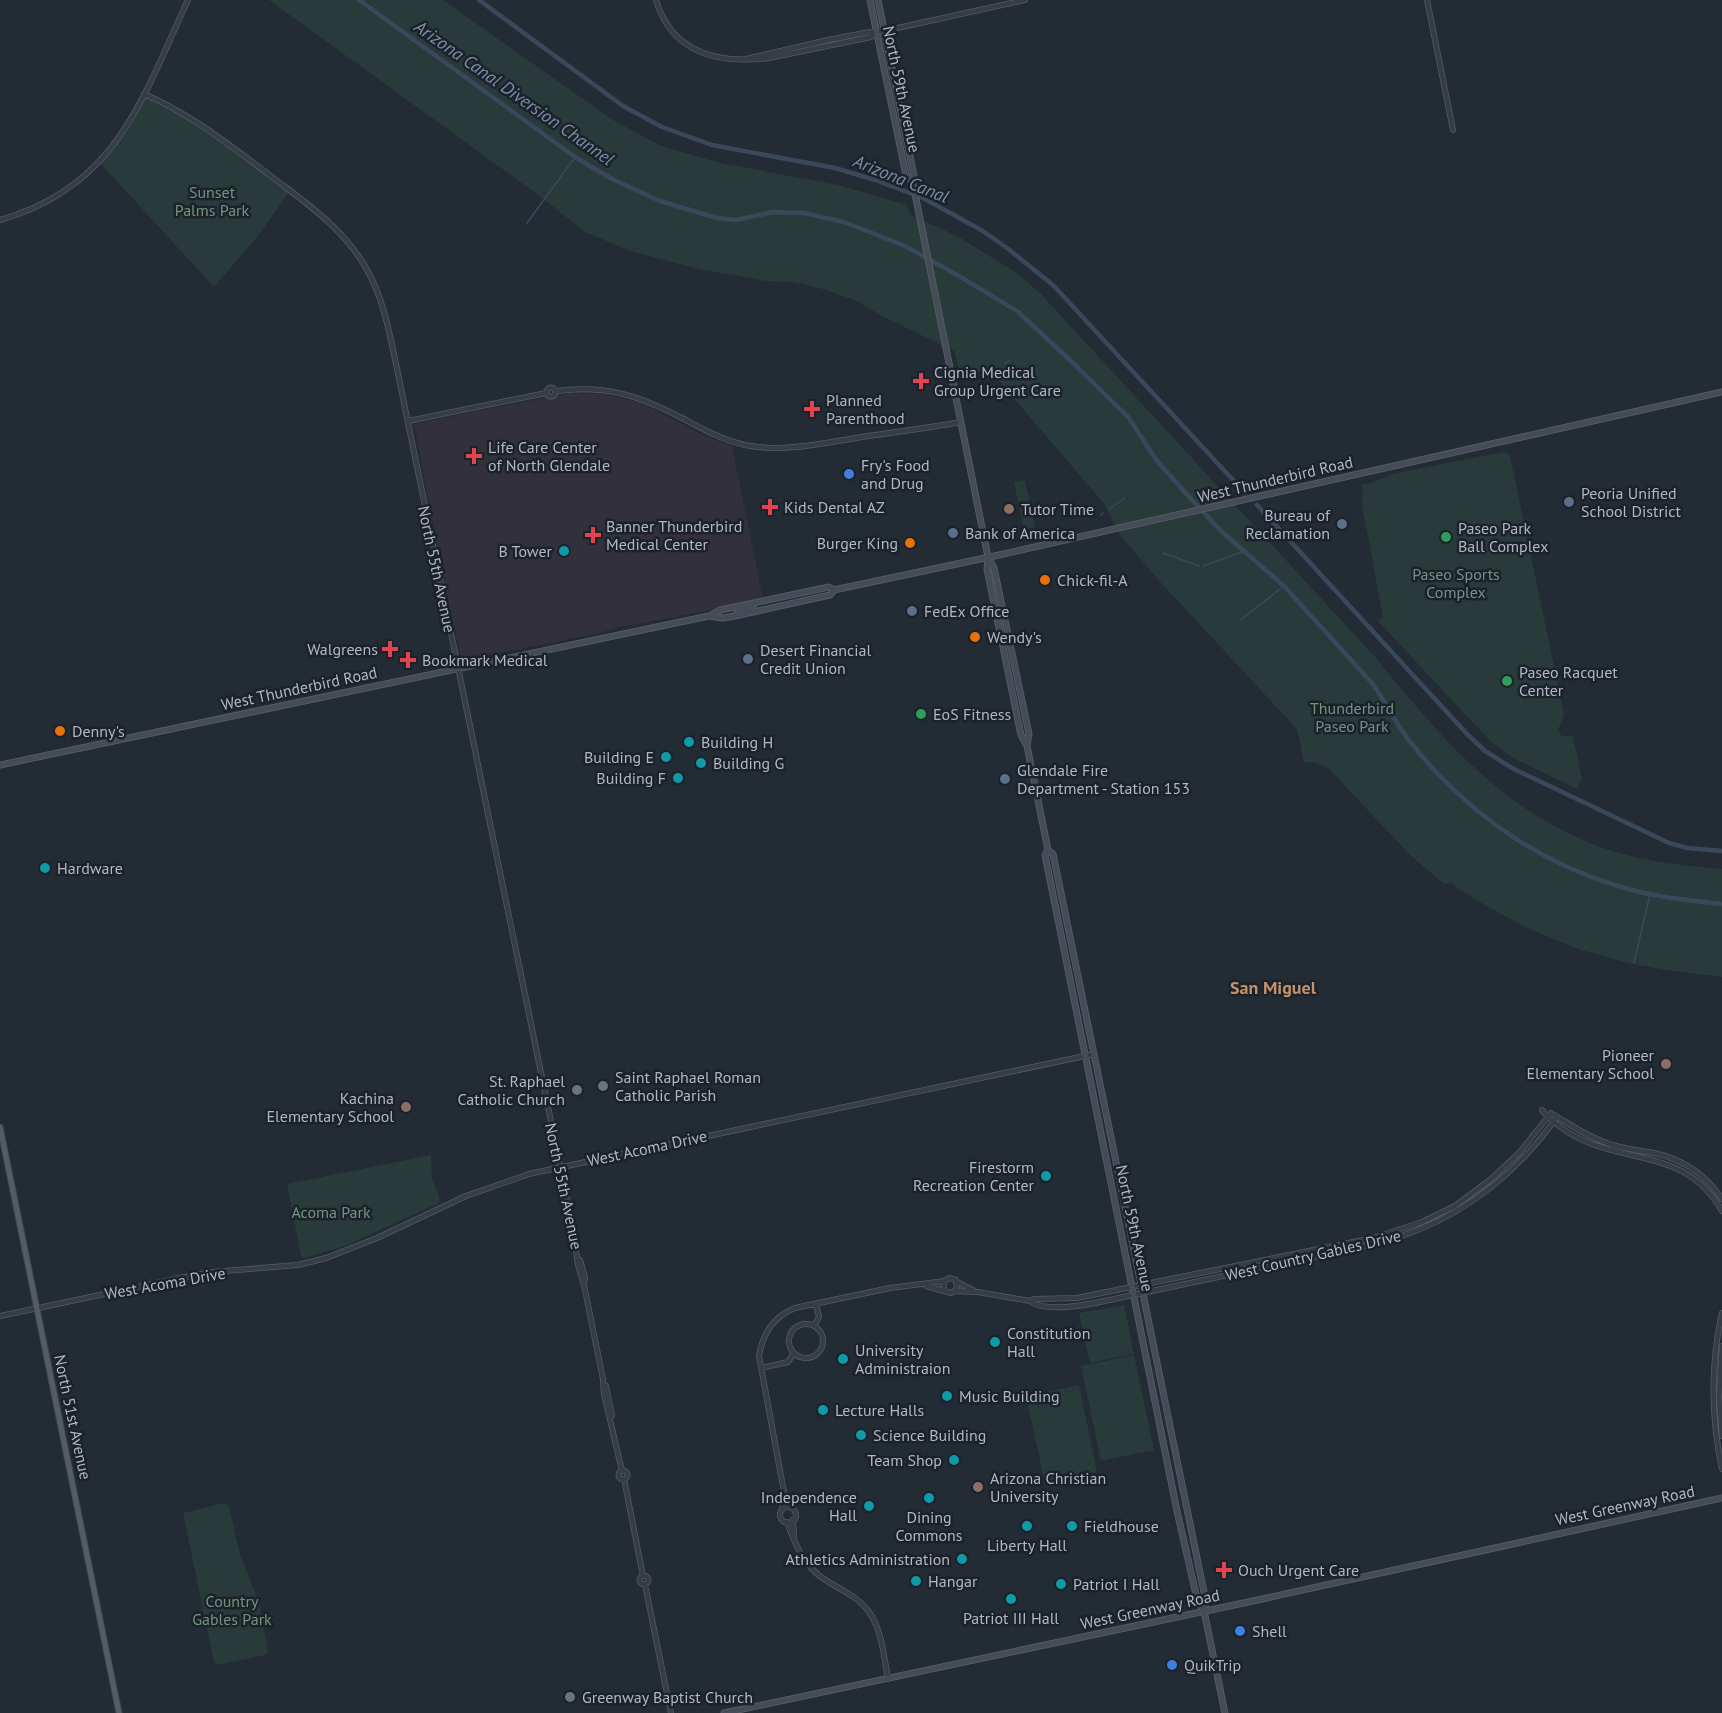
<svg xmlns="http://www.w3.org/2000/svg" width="1722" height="1713" viewBox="0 0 1722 1713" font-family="'PT Sans',sans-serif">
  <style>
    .medical { fill: #32303b }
    .green { fill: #293a3a }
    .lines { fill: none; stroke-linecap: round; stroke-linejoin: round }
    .stream { stroke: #3a485c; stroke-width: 1.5 }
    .canal { stroke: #3a485c; stroke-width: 4.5 }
    .tertiary-casing { stroke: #545b64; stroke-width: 6 }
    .secondary-casing { stroke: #545b64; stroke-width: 7 }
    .primary-casing { stroke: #40464f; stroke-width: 7 }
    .tertiary { stroke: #363d46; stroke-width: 4.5 }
    .secondary { stroke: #454c58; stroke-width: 5 }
    .primary { stroke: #545c66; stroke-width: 5 }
    .health-dot { fill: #e0444e; stroke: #1c222b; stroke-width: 2 }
    .shop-dot { fill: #3f7fe0; stroke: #1c222b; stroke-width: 2 }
    .service-dot { fill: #5c6f8a; stroke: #1c222b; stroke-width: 2 }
    .education-dot { fill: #8d6e63; stroke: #1c222b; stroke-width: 2 }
    .leisure-dot { fill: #2e9e5b; stroke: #1c222b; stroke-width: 2 }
    .food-dot { fill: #e8710a; stroke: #1c222b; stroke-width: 2 }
    .culture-dot { fill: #0f9aa8; stroke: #1c222b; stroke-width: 2 }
    .worship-dot { fill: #6b7280; stroke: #1c222b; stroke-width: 2 }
    .labels { text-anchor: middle; stroke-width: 5; stroke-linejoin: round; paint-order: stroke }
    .street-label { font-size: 16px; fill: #b1b8c2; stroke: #1c222b }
    .park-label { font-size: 16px; fill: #72967b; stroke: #1c222b }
    .poi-label { font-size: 16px; fill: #b1b8c2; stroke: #1c222b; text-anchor: start }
    .water-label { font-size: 18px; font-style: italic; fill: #7c8ea7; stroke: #1c222b }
    .neighbourhood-label { font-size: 18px; font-weight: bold; fill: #c59169; stroke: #1c222b }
  </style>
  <rect width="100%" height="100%" fill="#232b35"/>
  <path class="medical" d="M569,393L605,394L641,403L705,436L732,446L763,599L671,618L619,627L600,633L464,660L461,657L449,605L414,424Z"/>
  <path class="green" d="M269,0H443L613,120L659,145L716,162L838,185L907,205L910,215L957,236L1020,275L1041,294L1376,658C1437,733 1496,804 1588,842C1629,860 1677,865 1722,869V977L1666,970L1627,963L1578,949L1525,927L1474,899L1451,883L1444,884L1410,855L1329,769L1317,763L1304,762L1297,729L1162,584L1120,535L1105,505L993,374L973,371L960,374L954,351L882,316L857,301L823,289L794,282L765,281L699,269L630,251L585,232L537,194Z
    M144,94L186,115L290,191L257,237L214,287L100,163L113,147Z
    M1504,452L1508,453L1510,456L1564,714L1558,730L1562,736H1573L1582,779L1577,789L1513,758L1491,742L1378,621L1383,617L1361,499L1363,498L1361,485L1376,481L1392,474Z
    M1025,480L1035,528L1024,530L1014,482Z
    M431,1155L432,1179L440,1199L437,1204L345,1246L304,1258L301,1256L287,1184Z
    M1124,1305L1134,1354L1090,1363L1079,1313Z
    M1134,1355L1154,1450L1101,1461L1081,1366Z
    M1079,1385L1097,1472L1045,1483L1026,1396Z
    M224,1503L229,1506L240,1554L259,1602L268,1652L264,1655L217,1665L214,1662L183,1513Z"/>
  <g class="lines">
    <path class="stream" d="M527,223L575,157
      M1005,364L1009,360
      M1109,509L1125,498
      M1101,515L1103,513
      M1163,553L1199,566
      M1203,566L1245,551
      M1240,620L1284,586
      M1634,963L1650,894"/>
    <path class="canal" d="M359,0L575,157L612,179L660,201L717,218L736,220L773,212L804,213L844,222L905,246L959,276L1017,311L1070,360L1128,417L1157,461L1182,489L1221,531L1284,586L1371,682C1383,698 1392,715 1403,732C1413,747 1426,761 1438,774C1487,826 1550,866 1618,886C1652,897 1687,900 1722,904
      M479,0L623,106L662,127L712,145L835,168L875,180L923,198L983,231L1007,248L1053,285L1245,493
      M1257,505L1467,734L1485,751L1512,768L1669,843L1687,848L1722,851"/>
    <g class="tertiary-casing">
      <path id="tertiary" d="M656,0C672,54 719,64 769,58L871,37L876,33
        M1427,0L1453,130
        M746,59L828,40L870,32L884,31L1025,0
        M144,94C189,113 228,144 267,173C304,202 342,226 366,268C383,297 389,331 396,364L573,1229L578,1265L584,1285L603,1379L604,1394L622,1471
        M0,220C117,187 142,99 188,0
        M546.5 392a4.5 4.5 0 1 1 9 0a4.5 4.5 0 1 1-9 0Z
        M556,391C606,385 638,395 682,418C703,429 722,440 745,445C784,453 823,443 862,437C895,432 928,428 961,422
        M408,421L546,393
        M1542,1110C1548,1119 1557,1124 1566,1131C1622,1167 1684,1145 1722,1211
        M1554,1115C1574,1127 1590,1138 1612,1145C1626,1149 1640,1151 1654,1153C1682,1159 1706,1175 1722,1199
        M580,1260L585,1278L584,1284
        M957,1282L973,1290
        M926,1286L951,1293L957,1289L956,1280L949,1278C944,1280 942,1285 945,1290
        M954,1291L978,1292L1030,1301L1034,1299L1077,1298L1373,1238L1422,1222L1455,1206L1490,1180L1519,1153L1551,1113
        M1030,1301C1043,1312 1080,1306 1095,1303L1375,1244C1451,1225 1512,1180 1557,1117
        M1722,1313C1710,1366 1711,1417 1722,1469
        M0,1316L185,1277L212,1272L298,1265L326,1258L377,1238L466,1196L529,1174L1094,1054
        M789 1341a17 17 0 1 1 34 0a17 17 0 1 1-34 0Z
        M814,1326L819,1317L816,1304
        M1722,1346L1719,1397L1722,1436
        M761,1368L788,1362L794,1353
        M606,1386L612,1416
        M618.5 1475a4.5 4.5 0 1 1 9 0a4.5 4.5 0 1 1-9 0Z
        M624,1479L643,1576
        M784,1492L792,1508
        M780 1515a8 8 0 1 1 16 0a8 8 0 1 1-16 0Z
        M782,1509L784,1492L759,1356C763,1333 773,1317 795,1308L890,1288L945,1281
        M793,1520L794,1537
        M787,1522C795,1544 804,1566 824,1579C840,1590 858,1596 869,1612C882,1630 884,1657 888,1679
        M639.5 1580a4.5 4.5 0 1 1 9 0a4.5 4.5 0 1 1-9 0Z
        M645,1585L671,1713"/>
    </g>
    <g class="secondary-casing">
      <path id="secondary" d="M870,0L906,175L912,182
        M878,0L914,176L912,182L914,189L988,557L994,568L1029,734L1027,746
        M988,557L987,569L1021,735L1027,746L1048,850L1053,854L1206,1602L1204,1611L1225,1713
        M735,615L740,610L753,607
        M709,616L720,610L829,587L834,590L999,555L1722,392
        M0,765L685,621L709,616L723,618L735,616L830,595L834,590
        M1048,850L1045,855L1177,1511L1198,1603L1204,1611
        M724,1713L1253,1601L1722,1498"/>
    </g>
    <g class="primary-casing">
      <path id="primary" d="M0,1127L119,1713"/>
    </g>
    <use href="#tertiary" class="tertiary"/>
    <use href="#secondary" class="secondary"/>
    <use href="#primary" class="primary"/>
  </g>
  <g class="health-dot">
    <path d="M918 372h6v6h6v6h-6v6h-6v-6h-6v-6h6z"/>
    <path d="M809 400h6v6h6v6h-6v6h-6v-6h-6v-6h6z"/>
    <path d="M471 447h6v6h6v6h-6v6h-6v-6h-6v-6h6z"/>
    <path d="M767 498h6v6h6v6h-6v6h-6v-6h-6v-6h6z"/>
    <path d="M590 526h6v6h6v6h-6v6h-6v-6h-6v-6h6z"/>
    <path d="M387 640h6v6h6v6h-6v6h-6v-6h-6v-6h6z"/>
    <path d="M405 651h6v6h6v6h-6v6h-6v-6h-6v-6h6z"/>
    <path d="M1221 1561h6v6h6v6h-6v6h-6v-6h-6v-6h6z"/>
  </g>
  <g class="shop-dot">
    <circle cx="849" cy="474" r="6"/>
    <circle cx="1240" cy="1631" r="6"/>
    <circle cx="1172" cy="1665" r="6"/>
  </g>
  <g class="service-dot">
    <circle cx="1569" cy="502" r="6"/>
    <circle cx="1342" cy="524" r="6"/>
    <circle cx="953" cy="533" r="6"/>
    <circle cx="912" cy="611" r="6"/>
    <circle cx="748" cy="659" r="6"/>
    <circle cx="1005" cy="779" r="6"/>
  </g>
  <g class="education-dot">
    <circle cx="1009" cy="509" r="6"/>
    <circle cx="1666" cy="1064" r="6"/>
    <circle cx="406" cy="1107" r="6"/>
    <circle cx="978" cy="1487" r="6"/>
  </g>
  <g class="leisure-dot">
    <circle cx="1446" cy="537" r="6"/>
    <circle cx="1507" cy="681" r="6"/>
    <circle cx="921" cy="714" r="6"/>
  </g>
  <g class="food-dot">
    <circle cx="910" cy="543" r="6"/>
    <circle cx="1045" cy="580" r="6"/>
    <circle cx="975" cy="637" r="6"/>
    <circle cx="60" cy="731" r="6"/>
  </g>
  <g class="culture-dot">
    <circle cx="564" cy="551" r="6"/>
    <circle cx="689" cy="742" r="6"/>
    <circle cx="666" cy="757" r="6"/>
    <circle cx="701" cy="763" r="6"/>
    <circle cx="678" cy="778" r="6"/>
    <circle cx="45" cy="868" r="6"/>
    <circle cx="1046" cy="1176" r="6"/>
    <circle cx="995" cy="1342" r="6"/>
    <circle cx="843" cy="1359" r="6"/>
    <circle cx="947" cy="1396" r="6"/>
    <circle cx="823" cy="1410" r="6"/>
    <circle cx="861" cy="1435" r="6"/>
    <circle cx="954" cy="1460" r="6"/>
    <circle cx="929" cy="1498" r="6"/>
    <circle cx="869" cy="1506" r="6"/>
    <circle cx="1027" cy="1526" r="6"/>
    <circle cx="1072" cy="1526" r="6"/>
    <circle cx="962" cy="1559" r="6"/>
    <circle cx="916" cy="1581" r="6"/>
    <circle cx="1061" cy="1584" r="6"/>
    <circle cx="1011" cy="1599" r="6"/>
  </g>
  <g class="worship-dot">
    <circle cx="603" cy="1086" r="6"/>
    <circle cx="577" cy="1090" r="6"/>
    <circle cx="570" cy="1697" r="6"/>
  </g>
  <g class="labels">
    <g class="street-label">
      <text transform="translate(902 89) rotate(78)" y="6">North 59th Avenue</text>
      <text transform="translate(1275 479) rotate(-13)" y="6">West Thunderbird Road</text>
      <text transform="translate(437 569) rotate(78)" y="6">North 55th Avenue</text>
      <text transform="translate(299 688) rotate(-12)" y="6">West Thunderbird Road</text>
      <text transform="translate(647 1148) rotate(-12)" y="6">West Acoma Drive</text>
      <text transform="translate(564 1186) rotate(78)" y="6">North 55th Avenue</text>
      <text transform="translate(1135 1228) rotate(78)" y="6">North 59th Avenue</text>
      <text transform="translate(1313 1255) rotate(-13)" y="6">West Country Gables Drive</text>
      <text transform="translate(165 1283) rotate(-10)" y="6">West Acoma Drive</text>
      <text transform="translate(73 1417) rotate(78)" y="6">North 51st Avenue</text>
      <text transform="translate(1625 1505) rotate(-12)" y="6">West Greenway Road</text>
      <text transform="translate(1150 1609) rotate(-12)" y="6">West Greenway Road</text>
    </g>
    <g class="park-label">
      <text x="212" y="198">Sunset<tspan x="212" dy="18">Palms Park</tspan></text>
      <text x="1456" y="580">Paseo Sports<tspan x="1456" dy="18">Complex</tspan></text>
      <text x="1352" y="714">Thunderbird<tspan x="1352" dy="18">Paseo Park</tspan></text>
      <text x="331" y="1218">Acoma Park</text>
      <text x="232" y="1607">Country<tspan x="232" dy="18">Gables Park</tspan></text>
    </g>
    <g class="poi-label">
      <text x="934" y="378">Cignia Medical<tspan x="934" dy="18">Group Urgent Care</tspan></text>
      <text x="826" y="406">Planned<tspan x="826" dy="18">Parenthood</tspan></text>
      <text x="488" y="453">Life Care Center<tspan x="488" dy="18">of North Glendale</tspan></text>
      <text x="861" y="471">Fry's Food<tspan x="861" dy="18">and Drug</tspan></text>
      <text x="1581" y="499">Peoria Unified<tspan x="1581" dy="18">School District</tspan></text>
      <text x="784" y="513">Kids Dental AZ</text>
      <text x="1021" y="515">Tutor Time</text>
      <text x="1330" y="521" text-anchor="end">Bureau of<tspan x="1330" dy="18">Reclamation</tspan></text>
      <text x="606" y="532">Banner Thunderbird<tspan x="606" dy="18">Medical Center</tspan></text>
      <text x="1458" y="534">Paseo Park<tspan x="1458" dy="18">Ball Complex</tspan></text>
      <text x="965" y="539">Bank of America</text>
      <text x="898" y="549" text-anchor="end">Burger King</text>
      <text x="552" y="557" text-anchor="end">B Tower</text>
      <text x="1057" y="586">Chick-fil-A</text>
      <text x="924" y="617">FedEx Office</text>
      <text x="987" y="643">Wendy's</text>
      <text x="378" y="655" text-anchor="end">Walgreens</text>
      <text x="760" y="656">Desert Financial<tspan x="760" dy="18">Credit Union</tspan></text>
      <text x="422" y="666">Bookmark Medical</text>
      <text x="1519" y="678">Paseo Racquet<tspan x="1519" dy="18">Center</tspan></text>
      <text x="933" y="720">EoS Fitness</text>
      <text x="72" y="737">Denny's</text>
      <text x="701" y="748">Building H</text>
      <text x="654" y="763" text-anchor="end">Building E</text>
      <text x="713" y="769">Building G</text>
      <text x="1017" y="776">Glendale Fire<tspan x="1017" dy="18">Department - Station 153</tspan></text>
      <text x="666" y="784" text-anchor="end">Building F</text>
      <text x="57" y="874">Hardware</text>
      <text x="1654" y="1061" text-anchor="end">Pioneer<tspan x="1654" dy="18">Elementary School</tspan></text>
      <text x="615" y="1083">Saint Raphael Roman<tspan x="615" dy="18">Catholic Parish</tspan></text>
      <text x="565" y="1087" text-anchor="end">St. Raphael<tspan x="565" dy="18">Catholic Church</tspan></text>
      <text x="394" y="1104" text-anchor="end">Kachina<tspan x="394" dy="18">Elementary School</tspan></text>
      <text x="1034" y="1173" text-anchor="end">Firestorm<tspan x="1034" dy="18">Recreation Center</tspan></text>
      <text x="1007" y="1339">Constitution<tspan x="1007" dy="18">Hall</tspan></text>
      <text x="855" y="1356">University<tspan x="855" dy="18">Administraion</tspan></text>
      <text x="959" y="1402">Music Building</text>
      <text x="835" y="1416">Lecture Halls</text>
      <text x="873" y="1441">Science Building</text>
      <text x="942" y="1466" text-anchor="end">Team Shop</text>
      <text x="990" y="1484">Arizona Christian<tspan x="990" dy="18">University</tspan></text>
      <text x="857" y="1503" text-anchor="end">Independence<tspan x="857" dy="18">Hall</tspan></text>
      <text x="929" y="1523" text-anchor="middle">Dining<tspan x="929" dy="18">Commons</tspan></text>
      <text x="1084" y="1532">Fieldhouse</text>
      <text x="1027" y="1551" text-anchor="middle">Liberty Hall</text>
      <text x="950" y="1565" text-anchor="end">Athletics Administration</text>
      <text x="1238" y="1576">Ouch Urgent Care</text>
      <text x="928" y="1587">Hangar</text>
      <text x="1073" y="1590">Patriot I Hall</text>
      <text x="1011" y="1624" text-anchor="middle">Patriot III Hall</text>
      <text x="1252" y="1637">Shell</text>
      <text x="1184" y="1671">QuikTrip</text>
      <text x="582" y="1703">Greenway Baptist Church</text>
    </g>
    <g class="water-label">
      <text transform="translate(514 93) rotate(35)" y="6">Arizona Canal Diversion Channel</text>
      <text transform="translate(901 179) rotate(22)" y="6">Arizona Canal</text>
    </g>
    <g class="neighbourhood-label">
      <text x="1273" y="994">San Miguel</text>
    </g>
  </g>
</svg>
